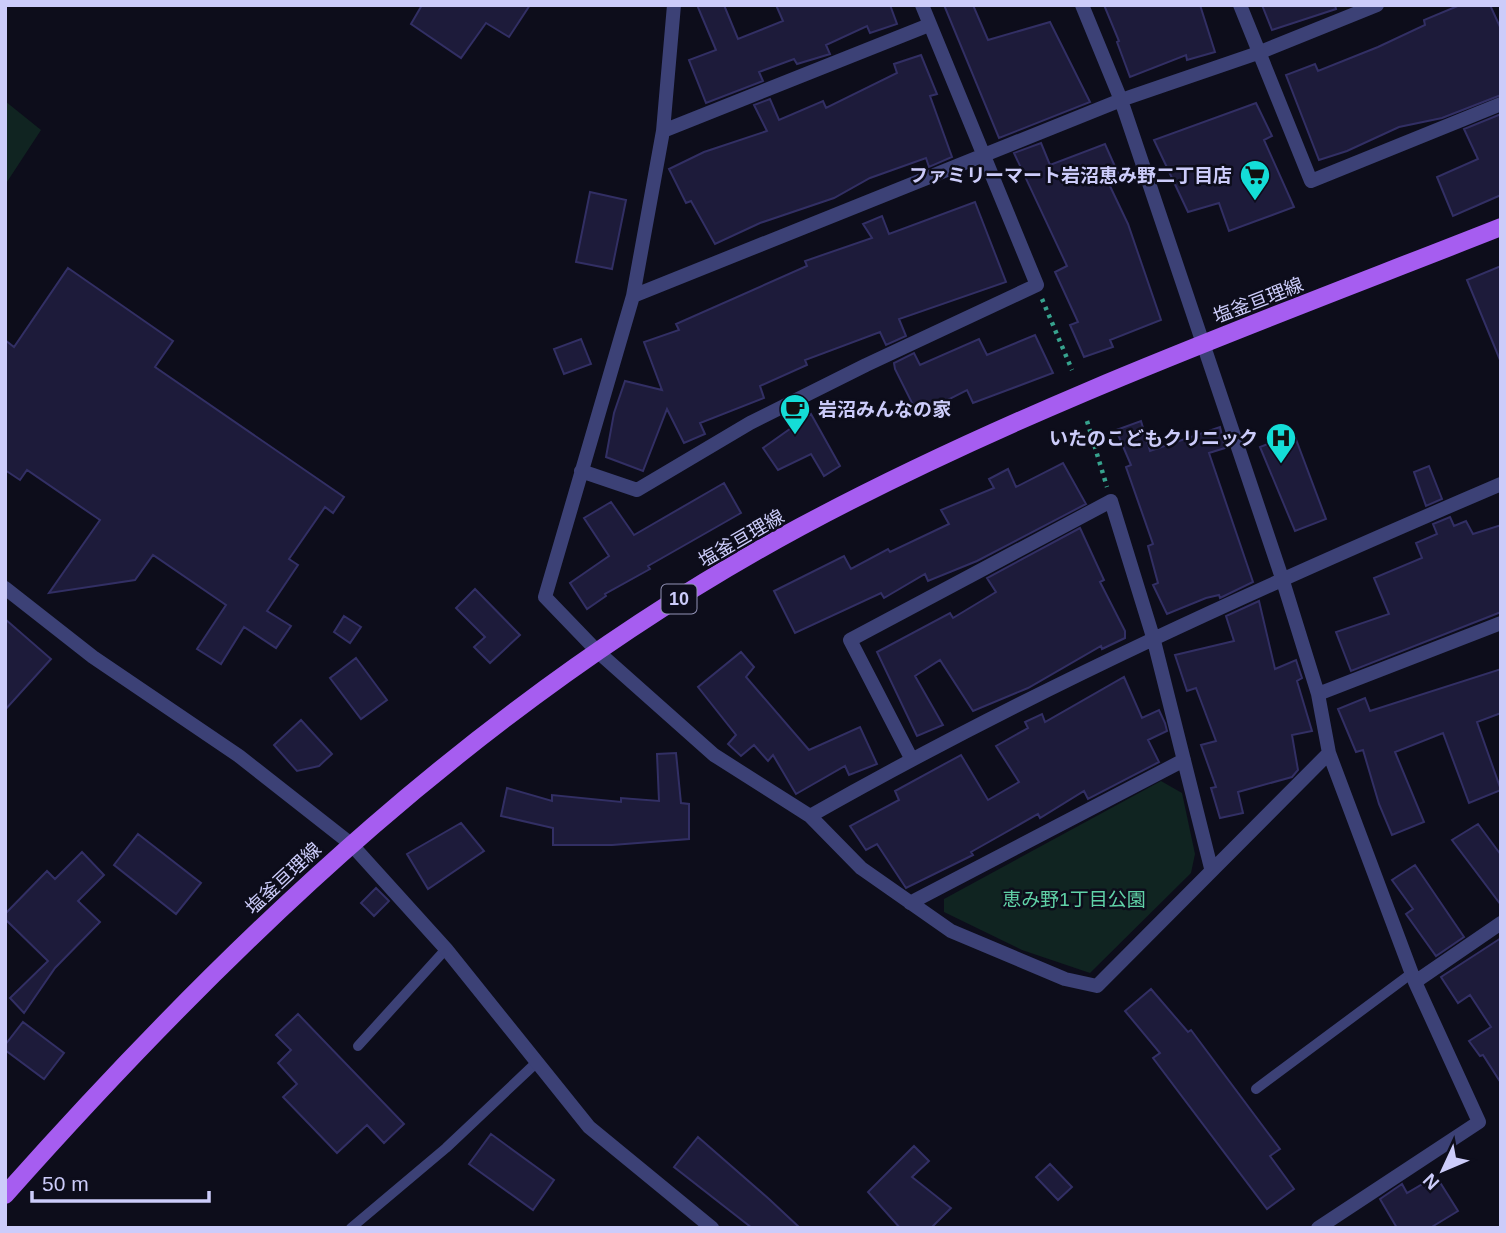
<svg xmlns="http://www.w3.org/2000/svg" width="1506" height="1233" viewBox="0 0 1506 1233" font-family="Arial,'Noto Sans JP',sans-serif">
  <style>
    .green { fill: #102421 }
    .building { fill: #1d1b3a; stroke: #322f64; stroke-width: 2 }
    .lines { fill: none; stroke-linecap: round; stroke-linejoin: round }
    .path { stroke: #37a38e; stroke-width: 4.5; stroke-dasharray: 3.5 5; stroke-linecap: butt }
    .service { stroke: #3c4176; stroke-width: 10 }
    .minor { stroke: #3c4176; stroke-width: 14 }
    .primary { stroke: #a65df0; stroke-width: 18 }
    .labels { text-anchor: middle; stroke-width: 5; stroke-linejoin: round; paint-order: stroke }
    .shield { fill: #0d0d1b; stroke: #9393b7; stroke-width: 2 }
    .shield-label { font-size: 18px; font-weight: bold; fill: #ccccfa }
    .poi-label { font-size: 19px; font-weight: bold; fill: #ccccfa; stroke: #0d0d1b; text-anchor: end }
    .street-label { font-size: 19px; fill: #ccccfa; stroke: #0d0d1b }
    .park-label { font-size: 19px; fill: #60d2a7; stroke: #0d0d1b }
  </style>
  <rect width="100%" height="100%" fill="#0d0d1b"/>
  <path class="green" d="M5,101L41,130L5,185Z
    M1161,781L1182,793L1195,854L1191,873L1090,973L1022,950L944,912V899Z"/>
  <path class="building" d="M422,5H530L509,37L486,23L461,58L411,24Z
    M697,5H724L738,39L783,21L776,5H890L897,24L870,33L867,26L826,45L830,54L797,64L794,59L759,72L763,81L706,103L689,60L716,50Z
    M944,5H973L988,40L1050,22L1090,102L999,138Z
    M1104,5H1200L1215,52L1187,60L1186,55L1130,77L1117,42L1119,41Z
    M1262,5H1335L1336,9L1272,30Z
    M1460,5H1490L1501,29V95L1442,118L1399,127L1347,151L1319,160L1286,75L1315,64L1318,71L1378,47L1425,25L1424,20Z
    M921,55L937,94L930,96L952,157L929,167L926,158L870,178L834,198L760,223L715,244L691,201L686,203L669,169L704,152L767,131L754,105L770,99L779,120L823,101L826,108L897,73L894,64Z
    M1256,103L1272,136L1264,140L1294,207L1229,231L1219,203L1188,212L1154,140Z
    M1501,114V195L1453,216L1437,177L1478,159L1464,129Z
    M1041,143L1050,165L1105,144L1121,180L1109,184L1128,224L1161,320L1110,340L1113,347L1084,357L1070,325L1078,322L1055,272L1067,266L1014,153Z
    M590,192L626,200L612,269L576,262Z
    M975,202L1006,282L899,319L906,336L886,345L880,332L805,360L807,365L760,386L764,398L700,423L705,434L684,443L667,409L643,471L606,457L614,413L625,381L662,390L644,342L679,330L676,324L807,266L805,261L872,238L863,224L882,216L889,234Z
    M1501,266V360H1500L1467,280Z
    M68,268L173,341L155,367L344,497L333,513L325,507L289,559L298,565L267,611L291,626L276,648L244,627L221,664L197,649L226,605L153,555L135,580L49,593L100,520L27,470L20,480L5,470V340L14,347Z
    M1035,335L1053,373L973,403L967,390L918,415L895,369L894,363L914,353L920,365L979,339L987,355Z
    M581,339L591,364L564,374L554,349Z
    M811,414L840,466L824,476L811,454L778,470L763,448Z
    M1141,421L1150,451L1220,427L1225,448L1209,453L1253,582L1220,598L1219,595L1206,598L1167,614L1153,585L1158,583L1148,546L1153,544L1126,467L1131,465L1116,430Z
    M1294,434L1326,519L1295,531L1260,447Z
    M1063,463L1086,504L977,561L928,581L925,574L884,598L881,593L795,633L774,591L844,556L851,569L888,549L890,552L949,524L941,510L994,488L989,479L1008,469L1016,487Z
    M1429,466L1442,499L1426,506L1414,472Z
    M724,483L741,513L648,566L650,569L605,594L606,596L587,609L570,583L609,556L584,518L611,502L634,535Z
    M1450,517L1454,526L1466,521L1473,534L1501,525V612L1351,671L1336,632L1389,614L1374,578L1422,558L1416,543L1437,534L1433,524Z
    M1080,528L1104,580L1100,582L1125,631V638L1102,649L1101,646L1028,688L973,711L940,660L915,676L943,725L917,736L877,652L950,613L953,618L996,592L987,578Z
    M475,589L520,635L490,663L474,647L485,637L456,608Z
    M1259,601L1275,669L1296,660L1302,678L1297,681L1312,731L1292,735L1298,770L1292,777L1238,792L1243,813L1220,818L1211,788L1216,787L1201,745L1216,741L1196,688L1187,691L1175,655L1234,641L1226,616Z
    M344,616L361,627L350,643L334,632Z
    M5,619L51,659L5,710Z
    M741,652L754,667L746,677L809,750L860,727L877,764L849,775L845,766L796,794L773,755L768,761L754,745L741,756L728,744L736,735L698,687Z
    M356,658L387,700L361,719L330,678Z
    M1501,669V713L1477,722L1501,790L1469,803L1443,733L1395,752L1424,822L1392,835L1379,804L1363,750L1356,752L1338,709L1365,698L1370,711Z
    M1124,677L1142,718L1159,710L1165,723L1167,731L1148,740L1159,762L1088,799L1084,791L1040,818L1038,814L971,852L973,855L906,888L877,844L866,850L850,826L899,800L895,791L961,755L988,800L1019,782L996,746L1028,728L1025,722L1042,714L1045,722Z
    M301,720L332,754L319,766L297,771L274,745Z
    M676,753L681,803L689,804V839L612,845H553V828L501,816L507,788L552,801V795L621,802V798L659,801L657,754Z
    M461,823L484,851L428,889L407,854Z
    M1478,824L1501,855V905L1452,840Z
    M138,834L201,883L176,914L114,865Z
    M82,852L104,875L78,901L100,922L55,968L24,1013L10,998L48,961L5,919V914L47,871L55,879Z
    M1415,865L1464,937L1436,956L1406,914L1413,909L1392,880Z
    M376,888L389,901L374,916L361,903Z
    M1501,938V1083L1483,1055L1480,1056L1469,1041L1491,1027L1470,995L1458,1003L1441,977Z
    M1151,989L1188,1032L1191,1030L1280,1149L1270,1156L1294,1189L1267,1209L1153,1058L1160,1053L1125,1011Z
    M298,1014L404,1124L384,1143L367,1125L337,1153L283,1097L297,1084L278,1063L291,1050L276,1035Z
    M23,1022L64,1053L44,1079L5,1050V1045Z
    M491,1134L554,1180L533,1210L469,1164Z
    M698,1137L769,1199L800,1228H752L674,1167Z
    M914,1146L929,1161L912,1177L951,1208L931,1228H900L868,1192Z
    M1050,1164L1072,1187L1058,1200L1036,1177Z
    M1436,1176L1458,1211L1430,1228H1397L1380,1199L1402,1184L1407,1193Z"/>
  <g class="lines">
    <path class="path" d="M1042,299L1072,370
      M1087,421L1107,487"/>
    <path class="service" d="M358,1046L446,949
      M1256,1089L1412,973
      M351,1228L446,1148L536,1063"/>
    <path class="minor" d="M674,5L663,131L633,296L545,597L597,651L714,755L810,816L861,868L951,931L1065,979L1097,986L1329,753
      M1082,5L1121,100L1282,578L1318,694L1329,753L1415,982L1479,1122L1318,1228
      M1240,5L1311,181L1501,104
      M663,131L929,25
      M633,296L1121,100L1258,53L1377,5
      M581,471L637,490L750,423L866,365L1037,285L922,5
      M5,588L93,657L239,756L351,844L446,949L589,1127L712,1228
      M1318,694L1501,623
      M911,758L850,640L1111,501L1153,637L1211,868
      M810,816C1033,689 1265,585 1501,484
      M910,903L1184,760
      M1415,982L1501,923"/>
    <path class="primary" d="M5,1195C238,933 489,695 800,527C1024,407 1265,320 1501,227"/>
  </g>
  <defs>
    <g id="supermarket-pin" transform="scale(1.575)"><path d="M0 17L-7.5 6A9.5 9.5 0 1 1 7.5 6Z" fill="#14ddd7" stroke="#0d0d1b"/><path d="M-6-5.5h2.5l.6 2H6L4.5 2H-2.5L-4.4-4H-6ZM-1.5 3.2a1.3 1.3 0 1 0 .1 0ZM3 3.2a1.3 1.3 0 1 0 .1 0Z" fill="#111"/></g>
    <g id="cafe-pin" transform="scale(1.575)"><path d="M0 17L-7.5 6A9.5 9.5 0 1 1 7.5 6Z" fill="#14ddd7" stroke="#0d0d1b"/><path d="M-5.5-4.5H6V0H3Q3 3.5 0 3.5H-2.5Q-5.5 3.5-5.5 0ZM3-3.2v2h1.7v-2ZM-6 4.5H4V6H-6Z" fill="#111"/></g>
    <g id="hospital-pin" transform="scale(1.575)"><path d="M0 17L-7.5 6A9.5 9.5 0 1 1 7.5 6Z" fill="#14ddd7" stroke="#0d0d1b"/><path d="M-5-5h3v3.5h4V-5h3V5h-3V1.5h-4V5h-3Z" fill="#111"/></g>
  </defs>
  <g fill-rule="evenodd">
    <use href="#supermarket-pin" x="1255" y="175"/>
    <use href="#cafe-pin" x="795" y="409"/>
    <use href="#hospital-pin" x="1281" y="438"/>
  </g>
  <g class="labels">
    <rect class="shield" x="661.5" y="584.5" width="35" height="29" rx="5"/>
    <g class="shield-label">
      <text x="679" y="605">10</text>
    </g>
    <g class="poi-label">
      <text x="1232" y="182">ファミリーマート岩沼恵み野二丁目店</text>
      <text x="818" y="416" text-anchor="start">岩沼みんなの家</text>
      <text x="1258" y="445">いたのこどもクリニック</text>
    </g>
    <g class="street-label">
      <text transform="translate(1258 300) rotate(-21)" y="7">塩釜亘理線</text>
      <text transform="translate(741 538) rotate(-30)" y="7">塩釜亘理線</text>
      <text transform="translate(283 878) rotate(-43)" y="7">塩釜亘理線</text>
    </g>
    <g class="park-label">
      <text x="1074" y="906">恵み野1丁目公園</text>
    </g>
  </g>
  <rect width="1506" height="1233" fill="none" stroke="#ccccfa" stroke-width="14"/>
  <g transform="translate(1443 1170) rotate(226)" stroke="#0d0d1b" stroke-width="5" paint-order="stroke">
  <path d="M0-5L12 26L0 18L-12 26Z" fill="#ccccfa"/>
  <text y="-10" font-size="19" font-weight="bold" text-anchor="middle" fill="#ccccfa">N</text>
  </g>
  <path d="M32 1191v10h177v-10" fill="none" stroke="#ccccfa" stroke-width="3.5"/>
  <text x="42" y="1191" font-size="21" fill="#ccccfa" stroke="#0d0d1b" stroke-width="5" paint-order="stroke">50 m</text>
</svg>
